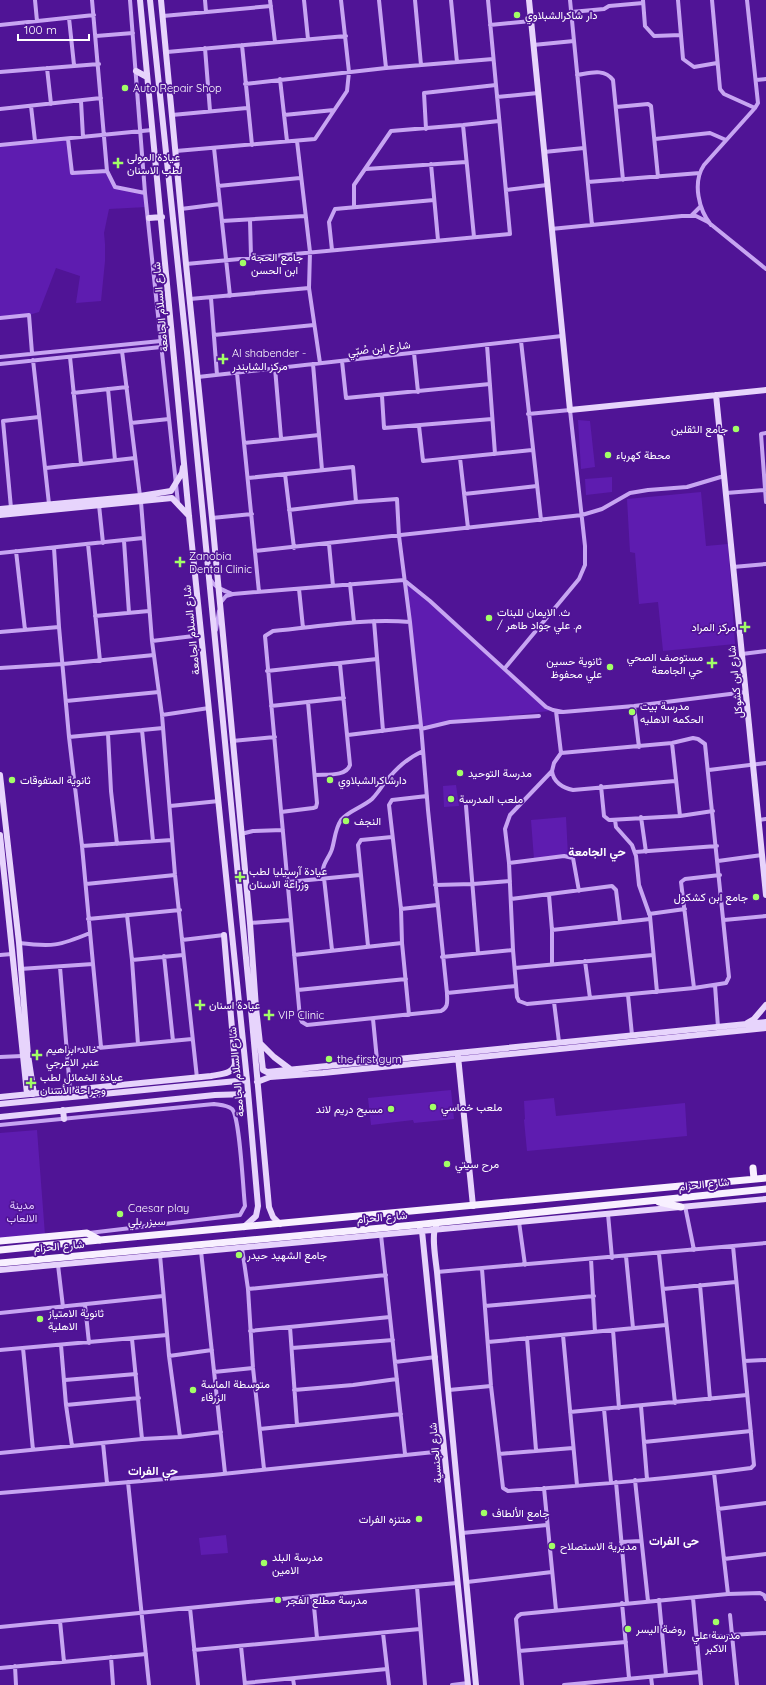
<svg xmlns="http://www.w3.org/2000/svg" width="766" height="1685" viewBox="0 0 766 1685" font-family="Quicksand,Vazirmatn,sans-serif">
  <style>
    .green { fill: #5e1cb0 }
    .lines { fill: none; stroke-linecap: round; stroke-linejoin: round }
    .street { stroke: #c7a5f2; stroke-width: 4 }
    .secondary { stroke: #e7d4fc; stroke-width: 6 }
    .primary { stroke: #f8f0ff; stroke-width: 7 }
    .poi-dot { fill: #a2ff66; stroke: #501496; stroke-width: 1.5 }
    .labels { text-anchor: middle; stroke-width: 3.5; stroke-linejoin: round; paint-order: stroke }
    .poi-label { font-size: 11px; fill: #fff; stroke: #501496; text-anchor: start }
    .street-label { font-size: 11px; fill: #fff; stroke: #501496 }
    .park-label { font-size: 11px; fill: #e2ccfd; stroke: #501496 }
    .neighbourhood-label { font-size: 12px; font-weight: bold; fill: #fff; stroke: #501496 }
  </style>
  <rect width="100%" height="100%" fill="#501496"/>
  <path class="green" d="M68,139L72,171H107L115,187L145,193L147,207L109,209L104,233L105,244V261L101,301L76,303L80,276L56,268L39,312L29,315L0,318V145Z
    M578,420L590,421L595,467L581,469Z
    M612,477V492L586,495L585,479Z
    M701,492L706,546L728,544L735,644L663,651L658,602L639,604L635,553L630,552L627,499Z
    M404,580L546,707L549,711L421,726Z
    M456,785L459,806L444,807L443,786Z
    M566,817L568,856L534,859L531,820Z
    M451,1090L454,1119L414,1123L413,1120L371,1125L368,1098Z
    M554,1098L556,1116L685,1103L687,1136L527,1151L524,1120L525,1119L524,1101Z
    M37,1130L45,1235L0,1238V1133Z
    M226,1535L228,1553L201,1555L199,1538Z"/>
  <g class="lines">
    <path class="street" d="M35,0L37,21
      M92,0L107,171L115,187L145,193
      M130,0L145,193L178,503
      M205,0L206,12
      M270,0L275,42
      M304,0L308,39
      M379,0L386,68
      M415,0L421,65
      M451,0L457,62
      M570,0L592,225
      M643,0L645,26L654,36L681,35
      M678,0L683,59L694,67L717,63
      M712,0L720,89L724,94L755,108
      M571,12L604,9L609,6L643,3
      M163,16L271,6
      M69,18L74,65
      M0,25L94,15
      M490,25L531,21
      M96,36L133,33
      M242,45L252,145
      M533,45L574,41
      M205,48L210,111
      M167,52L346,36
      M47,68L51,104
      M0,72L99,64
      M577,75C590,73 604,68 613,80L623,180
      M280,79L287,141
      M756,80L766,79
      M245,84L386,68L493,59
      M497,97L538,93
      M81,101L83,137
      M31,106L35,141
      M616,107L648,104L651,106L658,177
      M0,109L101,98
      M172,115L247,108
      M284,115L334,110
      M463,125L474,237
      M426,129L424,93L496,85
      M68,139L72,173L107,171
      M655,139L710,133L726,140
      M297,141L310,252L309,288L320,363
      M0,145L152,130
      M214,148L230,296
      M176,151L315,139L347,91L349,72L341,0
      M544,152L584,148
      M431,164L438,240
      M366,169L466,162
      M588,182L700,173
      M218,186L300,178
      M506,190L547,185
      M354,207V185L391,131L463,125L499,121
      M181,209L220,204
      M691,216L700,207
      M250,220L251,257
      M222,221L305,216
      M711,225C699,210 692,183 704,165L755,108L758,103L747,0
      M551,229L682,216H696L708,222L766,269
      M332,250L329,222L335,209L434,200
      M186,264L510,234L488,0
      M211,298L217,375
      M190,299L309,288
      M0,318L29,315L32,353
      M214,335L314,325
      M521,341L541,520
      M487,345L495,454
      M122,351L140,496
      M414,353L418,392
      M0,357L161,341
      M70,357L81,464
      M33,360L49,504
      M342,361L346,398L490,384
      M0,364L161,347
      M313,364L322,470
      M275,368L281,438
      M237,373L259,592
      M198,377L562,336
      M108,389L115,460
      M73,393L127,387
      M382,396L384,428L492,419
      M131,423L169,419
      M419,426L423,461L532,450
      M766,433L761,434L766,502
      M244,443L319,435
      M460,458L468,528
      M46,468L135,458
      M285,474L294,548
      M248,478L353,467L356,502
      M726,493L765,490
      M464,494L537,486
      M141,502L152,641
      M99,505L103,543
      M11,508L3,421L39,417
      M289,510L356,502L397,499L399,536L410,622L421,726L428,810L447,993
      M212,518L252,514
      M124,541L129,613
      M88,544L100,661
      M329,544L333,586
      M54,548L59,627
      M16,551L25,630
      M255,551L582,515L602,509L630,493L648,490L687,487L724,476
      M0,553L143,538
      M733,567L766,564
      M210,579C215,588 223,590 232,594
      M350,584L354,622
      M299,589L303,628
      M221,602L226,596L233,594L404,580L430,601L546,707L553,710L563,712L634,706L746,692
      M95,616L149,611
      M374,621L383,731
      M410,622C364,618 318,627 273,631L265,636L300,1018L302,1022L307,1025L441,1011C449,1007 447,1001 447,993L516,986
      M216,630L219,611
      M0,632L59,627L69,737L82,846L93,964L20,969
      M742,654L766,651
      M0,668L63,664L154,655
      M505,668L579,579L585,565V546L570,410L528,414
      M267,671L377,659
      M66,701L159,692
      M271,706L344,698
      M634,706L639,747
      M556,711L561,753L554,763L552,771L510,815L505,829L509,863L513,950L517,997L519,1001L527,1004L694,988L726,983L729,977L705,744L698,739L693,738L672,743L561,753
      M162,715L209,708
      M421,729L450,722L539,716
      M142,730L153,841
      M108,734L111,791L117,844
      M348,735L421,726
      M69,737L163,728
      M232,741L275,737
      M672,743L680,816
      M709,770L766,763
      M552,771C553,782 563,788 573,790L675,781
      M315,775C326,774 346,777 350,765L340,664
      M601,786L604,816L609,820L680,816L713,811
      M170,806L219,801
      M466,806L478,953
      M281,812L313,808L316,807L317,803L308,702
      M641,817L646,852
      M615,820L616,827L632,845L636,856L639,885L650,916L657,992
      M759,820L766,819
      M241,834L253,831L283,830
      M82,846L172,840
      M635,852L717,846
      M718,861L762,855
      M509,863L564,856L573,858L579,891
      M288,882L360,875
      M86,884L175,875
      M435,885L473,884L510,881
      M549,895L552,930V964
      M511,899L612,886L616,890L620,922
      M401,909L437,905
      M649,914L685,909
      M127,915L132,960L138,1044
      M88,919L180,910
      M724,920L766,916
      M250,923L291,920
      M552,930L650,919
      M182,940L224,935
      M19,943C52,947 59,946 90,933
      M368,946L358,845L361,840L392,837
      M332,950L323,869C324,862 330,856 332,849C335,839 335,829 341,820C348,811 363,807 372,799C377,794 381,788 385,782C397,768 406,759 423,751
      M0,955L12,954
      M294,955L402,943
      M164,956L173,1041
      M442,957L513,950
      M132,960L183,955
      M585,961L590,998
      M93,964L101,1047
      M60,967L70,1090
      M515,968L653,955
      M715,985L718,1027
      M694,988L681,882L685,879L720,875
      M298,990L406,979
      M628,995L632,1035
      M554,1002L559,1042
      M409,1015L402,943L401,909L389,805L392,800L427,796
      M373,1019L377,1060
      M67,1051L192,1039
      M0,1057L22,1056
      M197,1078L175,875L162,715L152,641L202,635
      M0,1125L214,1104C220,1105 227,1105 232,1109C240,1117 243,1190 245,1206L240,1215L89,1233
      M685,1206L694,1250
      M608,1214L612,1258
      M519,1222L525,1265
      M381,1235L405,1454
      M242,1248L248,1289L253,1368L264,1469
      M201,1251L225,1473
      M659,1254L675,1403
      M160,1255L169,1356L180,1437
      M626,1256L633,1328
      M591,1259L595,1332
      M58,1265L63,1307
      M482,1269L491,1386L503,1488L508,1491C589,1485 670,1479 751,1468L754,1465L733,1246
      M437,1272L766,1243
      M700,1285L710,1399
      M248,1289L386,1275
      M663,1289L736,1282
      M85,1305L89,1343
      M485,1306L594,1296
      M0,1313L163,1296
      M290,1327L297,1425
      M613,1330L619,1408
      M250,1331L390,1317
      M563,1335L577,1485
      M527,1338L536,1450
      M132,1339L142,1439
      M488,1342L666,1325
      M61,1345L66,1405L72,1446
      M23,1348L33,1450
      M292,1348L393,1340
      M0,1350L167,1335
      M169,1356L212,1350
      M744,1361L766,1360
      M395,1362L436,1357
      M214,1372L253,1368
      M65,1380L136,1374
      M294,1390L353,1385L397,1379
      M449,1390L491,1386
      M66,1405L139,1398
      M641,1406L647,1479
      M604,1409L611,1482
      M570,1412L747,1395
      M260,1429L401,1414
      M644,1442L751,1431
      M103,1443L107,1483
      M0,1453L142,1439L180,1437L221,1432
      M499,1454L573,1448
      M714,1473L728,1594
      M635,1480L648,1601
      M128,1482L149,1685
      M616,1482L627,1603
      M544,1488L556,1610
      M0,1493L213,1475L444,1451
      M718,1509L766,1503
      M462,1533L547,1525
      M621,1542L641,1541
      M724,1559L766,1554
      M467,1582L552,1572
      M417,1587L425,1685
      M313,1596L317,1638
      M693,1598L701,1685
      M659,1600L666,1675
      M622,1603L629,1678
      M190,1608L198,1685
      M730,1615L737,1685
      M60,1621L64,1662
      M0,1627L248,1602L457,1583
      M383,1633L389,1685
      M696,1637L766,1633
      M241,1646L245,1685
      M194,1650L420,1629
      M519,1651L626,1642
      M111,1657L113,1685
      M15,1666L16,1685
      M0,1668L146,1654
      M651,1677L652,1685
      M293,1679L294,1685
      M245,1683L387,1669
      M452,1685L468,1683
      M522,1685L516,1619L518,1616L521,1614L728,1594L760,1593L764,1595L766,1599
      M564,1685L700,1672"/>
    <path class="secondary" d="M140,0L189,516L247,1080L258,1206L256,1216L244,1227
      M150,0L187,352L250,999L269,1207L273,1217L280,1224
      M161,0L186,264L212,518L250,923L256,1008L263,1070L267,1072L766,1022
      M529,0L570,410L766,390
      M136,71L147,77
      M149,218L162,217
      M716,395L766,895
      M0,509L140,496L171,491L182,473L183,467
      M0,515L172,498L189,516
      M0,775L19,943L28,1055L34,1094
      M0,835L27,1094
      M747,1023L754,1019L766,1005
      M260,1043L274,1057L290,1069
      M458,1056L473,1206
      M257,1082L270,1077L323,1073L766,1028
      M0,1097L211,1076C221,1074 234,1074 235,1063L224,935
      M0,1104L247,1080
      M63,1110L64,1119
      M0,1117L215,1095L248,1094
      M436,1227C431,1234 436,1262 437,1272L476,1685
      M420,1229L422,1231L468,1685
      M0,1270L766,1199"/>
    <path class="primary" d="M753,1168L754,1179
      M659,1202L681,1207
      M0,1241L87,1233L100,1240
      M0,1250L100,1240L766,1178
      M0,1263L414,1225L766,1189"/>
  </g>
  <g class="poi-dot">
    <circle cx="517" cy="15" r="4"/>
    <circle cx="125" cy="88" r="4"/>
    <path d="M116 157h4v4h4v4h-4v4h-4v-4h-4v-4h4z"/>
    <circle cx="243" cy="263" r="4"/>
    <path d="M221 353h4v4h4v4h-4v4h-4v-4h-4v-4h4z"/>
    <circle cx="736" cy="429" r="4"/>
    <circle cx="608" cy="455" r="4"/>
    <path d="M178 556h4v4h4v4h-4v4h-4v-4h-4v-4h4z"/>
    <circle cx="489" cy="618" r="4"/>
    <path d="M743 621h4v4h4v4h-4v4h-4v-4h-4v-4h4z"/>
    <path d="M710 657h4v4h4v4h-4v4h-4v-4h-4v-4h4z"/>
    <circle cx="610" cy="667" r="4"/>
    <circle cx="632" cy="712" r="4"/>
    <circle cx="460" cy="773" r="4"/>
    <circle cx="12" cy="780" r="4"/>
    <circle cx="330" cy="780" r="4"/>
    <circle cx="451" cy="799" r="4"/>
    <circle cx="346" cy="821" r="4"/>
    <path d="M238 871h4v4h4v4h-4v4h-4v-4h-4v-4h4z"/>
    <circle cx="756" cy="897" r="4"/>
    <path d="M198 999h4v4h4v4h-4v4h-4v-4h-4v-4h4z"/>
    <path d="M267 1009h4v4h4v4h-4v4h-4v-4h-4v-4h4z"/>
    <path d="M35 1049h4v4h4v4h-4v4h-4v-4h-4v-4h4z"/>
    <circle cx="329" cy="1059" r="4"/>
    <path d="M29 1077h4v4h4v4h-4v4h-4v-4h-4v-4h4z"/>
    <circle cx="433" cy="1107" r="4"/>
    <circle cx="391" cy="1109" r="4"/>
    <circle cx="447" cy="1164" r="4"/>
    <circle cx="120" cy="1214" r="4"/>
    <circle cx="239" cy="1255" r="4"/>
    <circle cx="40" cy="1319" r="4"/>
    <circle cx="193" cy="1390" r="4"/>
    <circle cx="484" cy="1513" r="4"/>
    <circle cx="419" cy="1519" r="4"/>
    <circle cx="552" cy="1546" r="4"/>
    <circle cx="264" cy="1563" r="4"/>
    <circle cx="278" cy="1600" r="4"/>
    <circle cx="716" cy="1622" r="4"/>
    <circle cx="628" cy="1629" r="4"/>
  </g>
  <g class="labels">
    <g class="poi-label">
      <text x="525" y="19">دار شاكرالشبلاوي</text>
      <text x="133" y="92">Auto Repair Shop</text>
      <text x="127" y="161">عيادة المولى<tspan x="127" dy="13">لطب الاسنان</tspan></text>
      <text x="251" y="261">جامع الحجة<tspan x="251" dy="13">ابن الحسن</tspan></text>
      <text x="232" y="357">Al shabender -<tspan x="232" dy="13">مركز الشابندر</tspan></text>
      <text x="728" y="433" text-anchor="end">جامع الثقلين</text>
      <text x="616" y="459">محطة كهرباء</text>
      <text x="189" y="560">Zanobia<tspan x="189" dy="13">Dental Clinic</tspan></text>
      <text x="497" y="616">ث. الايمان للبنات<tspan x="497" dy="13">/ م. علي جواد طاهر</tspan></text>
      <text x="736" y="631" text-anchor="end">مركز المراد</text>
      <text x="703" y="661" text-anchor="end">مستوصف الصحي<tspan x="703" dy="13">حي الجامعة</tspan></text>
      <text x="602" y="665" text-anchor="end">ثانوية حسين<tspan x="602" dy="13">علي محفوظ</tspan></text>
      <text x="640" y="710">مدرسة بيت<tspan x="640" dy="13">الحكمه الاهليه</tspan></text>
      <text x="468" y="777">مدرسة التوحيد</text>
      <text x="20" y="784">ثانوية المتفوقات</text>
      <text x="338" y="784">دارشاكرالشبلاوي</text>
      <text x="459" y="803">ملعب المدرسة</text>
      <text x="354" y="825">النجف</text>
      <text x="249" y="875">عيادة آرسيليا لطب<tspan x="249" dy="13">وزراعة الاسنان</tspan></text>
      <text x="748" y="901" text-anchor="end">جامع ابن كشكول</text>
      <text x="209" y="1009">عيادة اسنان</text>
      <text x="278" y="1019">VIP Clinic</text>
      <text x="46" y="1053">خالد ابراهيم<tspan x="46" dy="13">عنبر الاعرجي</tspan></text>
      <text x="337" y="1063">the first gym</text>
      <text x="40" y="1081">عيادة الخمائل لطب<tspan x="40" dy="13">وجراحة الأسنان</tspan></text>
      <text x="441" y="1111">ملعب خماسي</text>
      <text x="383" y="1113" text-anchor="end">مسبح دريم لاند</text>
      <text x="455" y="1168">مرح سيتي</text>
      <text x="128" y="1212">Caesar play<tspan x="128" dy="13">سيزر بلي</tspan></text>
      <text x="247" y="1259">جامع الشهيد حيدر</text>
      <text x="48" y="1317">ثانوية الامتياز<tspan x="48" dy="13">الاهلية</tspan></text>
      <text x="201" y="1388">متوسطة الماسة<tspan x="201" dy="13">الزرقاء</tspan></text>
      <text x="492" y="1517">جامع الألطاف</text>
      <text x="411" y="1523" text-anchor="end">متنزه الفرات</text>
      <text x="560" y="1550">مديرية الاستصلاح</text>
      <text x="272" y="1561">مدرسة البلد<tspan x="272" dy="13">الامين</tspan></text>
      <text x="286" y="1604">مدرسة مطلع الفجر</text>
      <text x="636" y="1633">روضة اليسر</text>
      <text x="716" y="1639" text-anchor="middle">مدرسة علي<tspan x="716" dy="13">الاكبر</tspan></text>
    </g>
    <g class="street-label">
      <text transform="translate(160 307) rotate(-95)" y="4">شارع السلام الجامعة</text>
      <text transform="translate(379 348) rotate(-7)" y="4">شارع ابن صُبّي</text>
      <text transform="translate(191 630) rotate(-96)" y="4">شارع السلام الجامعة</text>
      <text transform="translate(735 682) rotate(-96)" y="4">شارع ابن كشوكل</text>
      <text transform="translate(236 1072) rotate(-95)" y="4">شارع السلام الجامعة</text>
      <text transform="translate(704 1184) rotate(-6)" y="4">شارع الحزام</text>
      <text transform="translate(382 1217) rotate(-5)" y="4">شارع الحزام</text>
      <text transform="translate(59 1246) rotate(-5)" y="4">شارع الحزام</text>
      <text transform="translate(435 1453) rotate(-95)" y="4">شارع الجنسية</text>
    </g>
    <g class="park-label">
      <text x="22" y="1209">مدينة<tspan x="22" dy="13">الالعاب</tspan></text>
    </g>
    <g class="neighbourhood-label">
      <text x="597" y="856">حي الجامعة</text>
      <text x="153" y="1475">حي الفرات</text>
      <text x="674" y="1545">حی الفرات</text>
    </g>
  </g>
  <path d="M18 34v6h71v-6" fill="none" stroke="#ffffff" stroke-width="2"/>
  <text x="24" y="34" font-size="12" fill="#ffffff" stroke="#501496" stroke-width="3" paint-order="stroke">100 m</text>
</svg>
